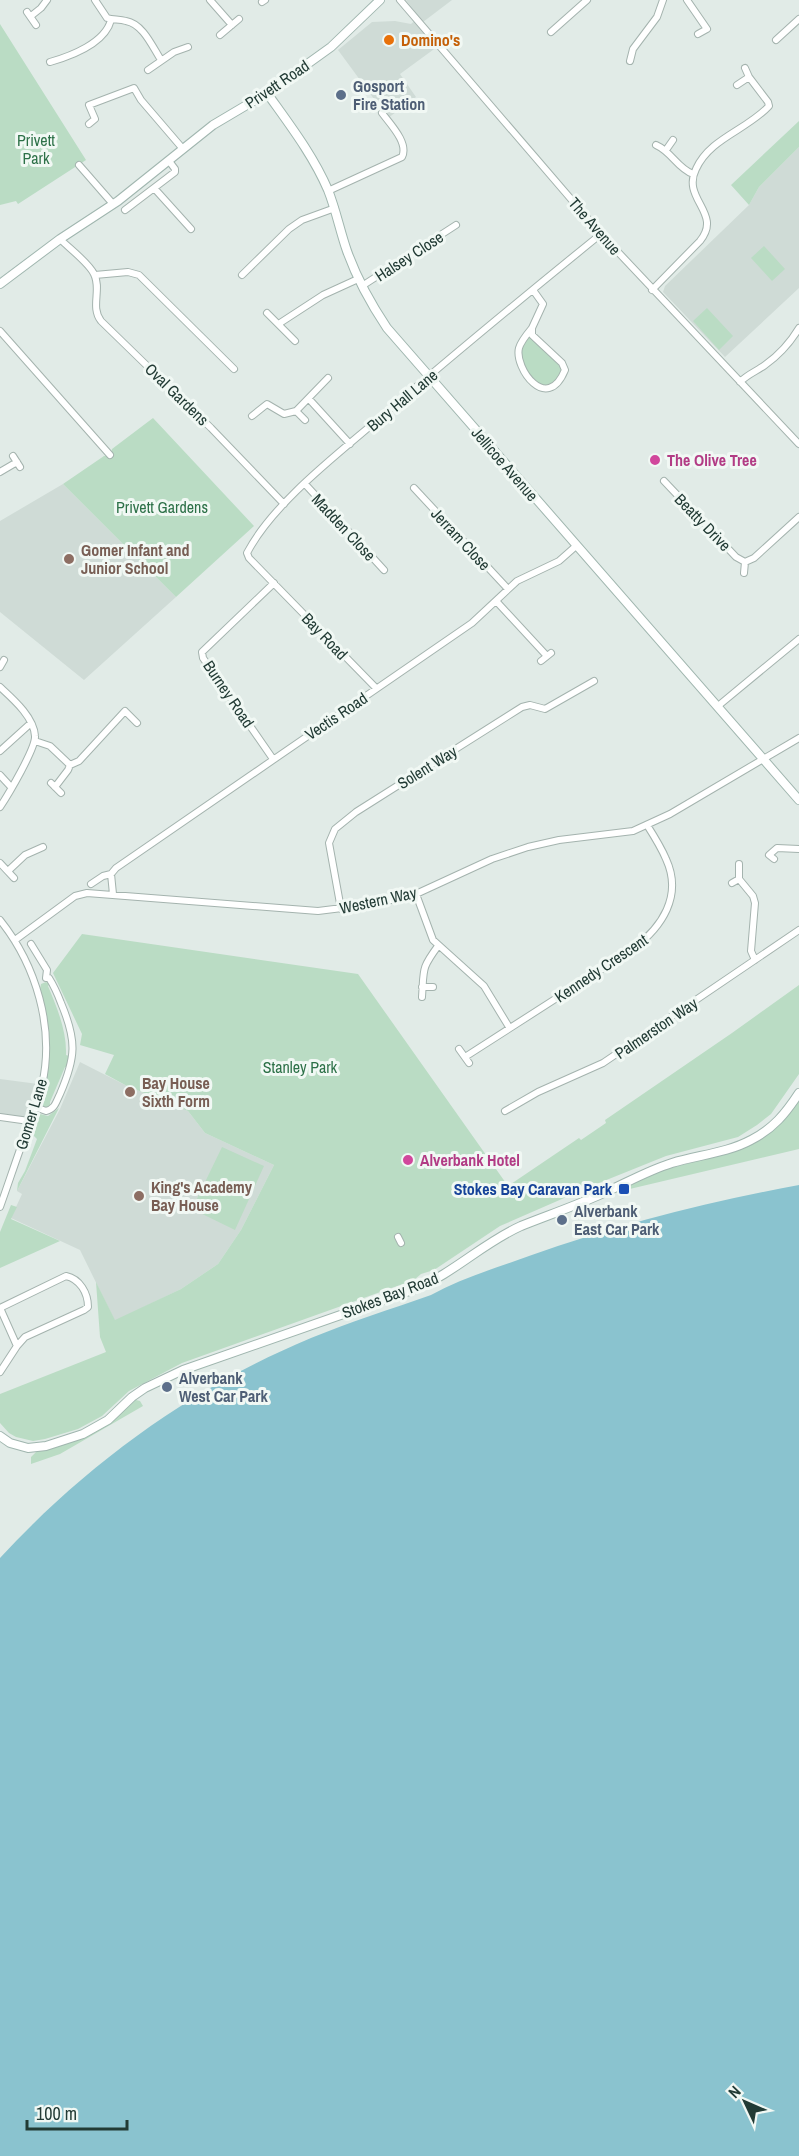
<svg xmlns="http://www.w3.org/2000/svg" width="799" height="2156" viewBox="0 0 799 2156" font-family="'Archivo Narrow',sans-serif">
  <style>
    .built { fill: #cfdbd6 }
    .green { fill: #badcc4 }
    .water { fill: #8ac3cf }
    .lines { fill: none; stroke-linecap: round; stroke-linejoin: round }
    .street-casing { stroke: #a4b3ae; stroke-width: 8 }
    .secondary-casing { stroke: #a0b6af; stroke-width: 10 }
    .street { stroke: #fff; stroke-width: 6 }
    .secondary { stroke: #fff; stroke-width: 8 }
    .food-dot { fill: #e8710a; stroke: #f1f8f4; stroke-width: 2 }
    .service-dot { fill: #5c6f8a; stroke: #f1f8f4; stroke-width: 2 }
    .hotel-dot { fill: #d1479c; stroke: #f1f8f4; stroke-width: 2 }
    .education-dot { fill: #8d6e63; stroke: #f1f8f4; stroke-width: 2 }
    .transit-dot { fill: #1a4fb4; stroke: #f1f8f4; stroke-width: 2 }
    .labels { text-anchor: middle; stroke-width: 6; stroke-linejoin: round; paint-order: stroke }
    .food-label { font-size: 16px; font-weight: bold; fill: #c56008; stroke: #f1f8f4; text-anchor: start }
    .street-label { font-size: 16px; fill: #223b35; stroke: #f1f8f4 }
    .service-label { font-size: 16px; font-weight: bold; fill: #4e5e75; stroke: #f1f8f4; text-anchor: start }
    .park-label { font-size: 16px; fill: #2d7148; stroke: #f1f8f4 }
    .hotel-label { font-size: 16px; font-weight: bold; fill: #b23c85; stroke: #f1f8f4; text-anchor: start }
    .education-label { font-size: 16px; font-weight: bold; fill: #785e54; stroke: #f1f8f4; text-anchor: start }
    .transit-label { font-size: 16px; font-weight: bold; fill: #164399; stroke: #f1f8f4; text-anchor: end }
  </style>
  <rect width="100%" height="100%" fill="#e1ebe7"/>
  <path class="built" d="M406,0H452L423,22L441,44L400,74L416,97L388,118L338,50L372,22L395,21L411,24L419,17Z
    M799,147V288L725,357L663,292L665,286L749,205L759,187Z
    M63,484L176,597L84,680L0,612V521Z
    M80,1062L127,1086L188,1111L205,1133L274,1165L241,1230L218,1264L181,1289L115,1321L80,1250L11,1218L22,1194L17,1191L60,1109Z
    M0,1079L38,1084L27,1118L0,1115Z"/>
  <path class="green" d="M0,24L86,160L18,204L16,201L0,205Z
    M799,121V147L759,187L749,205L731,185Z
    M764,246L785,269L772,281L751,258Z
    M707,308L733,336L719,350L693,321Z
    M530,337L560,363L563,370C544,414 503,352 530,337Z
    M153,418L254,526L176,597L63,484L104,456H111L112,449Z
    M82,934L358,974L508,1186L579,1138L581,1140L606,1123L605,1120L732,1033L799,985V1074L771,1114L757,1125L738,1137L666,1156L594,1185L500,1226L434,1270L421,1274L414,1280L182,1363L129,1391L102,1416L78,1429L45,1439L33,1441L16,1437L9,1433L0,1423V1394L106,1352L100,1337L96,1282L115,1320L181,1289L218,1264L241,1230L274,1165L205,1133L188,1111L127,1086L105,1074L114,1055L80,1045L82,1034L53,973Z
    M46,982L50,984L48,986C57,1008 67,1031 66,1055L69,1056L67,1067H65L50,1102V1107L47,1108L41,1107L40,1103C51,1064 51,1027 40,989L41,984Z
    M799,1095V1149L617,1192L660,1171L734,1151L751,1145L770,1131Z
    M59,1108L17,1191L18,1183L25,1171L37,1139L32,1134L37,1116L40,1114L48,1116Z
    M222,1147L264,1166L235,1230L192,1209Z
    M11,1205L17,1207L11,1219L60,1241L0,1268V1232Z
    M132,1399L140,1401L143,1406L60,1454L31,1464V1457L38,1450L81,1437Z"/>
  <path class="water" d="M799,1185V2156H0V1558C87,1464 191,1388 311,1338C350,1322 391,1309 431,1295C462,1278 496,1268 529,1256C617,1225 707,1202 799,1185Z"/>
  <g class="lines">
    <g class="street-casing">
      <path id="street" d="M95,0L107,18C113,20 119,19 126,21C143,24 152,46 161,60
        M210,0L232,25
        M400,0L601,234L799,444
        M687,0L707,29L698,34
        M262,2L265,0
        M27,12L36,25
        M31,16L41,8L47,0
        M551,32L587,0
        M220,35L239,19
        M776,40L799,19
        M630,61L633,49L657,17L663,0
        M50,62C71,56 105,43 111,20
        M148,70L174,52L188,47
        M737,85L749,77L745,68
        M89,124L95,119L89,105L134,88L141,100L183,149
        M656,145C672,152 677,168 693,174
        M666,150L673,140
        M79,165L113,204
        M154,188L191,229
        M328,191L402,157C409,143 390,124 382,113
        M125,210L175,172V169L169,161
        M60,239C69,248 89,263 94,274C102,289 90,307 101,321L211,428L284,504
        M95,275L128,272L139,275L234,369
        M242,275L289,229L302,220L335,208
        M362,286L456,225
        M652,290L700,241C723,213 681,199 696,169C710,138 747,130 769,106L768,102L749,77
        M267,313L295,341
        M280,323L323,295L358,279
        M532,328C527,334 521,341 519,348C514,368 547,414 565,370L562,363L532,335V328L543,304L533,290
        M0,331L110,455
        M740,382C748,374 757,371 765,365C779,355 790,343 799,328
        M309,399L350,444
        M296,411L305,420
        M252,416L267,404L284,414L296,411L328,378
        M13,456L20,467
        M0,472L17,462
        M664,481L736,557L745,562L754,558L799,517
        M305,484L384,570
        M414,488L508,589
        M744,573L745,562
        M497,602L546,655
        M541,661L551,653
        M0,667L4,660
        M0,687C13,699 34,717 35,736C36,748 8,795 0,807
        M376,688L249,558L247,553C273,503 338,454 381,417C453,355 527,294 601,234
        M718,706L799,639
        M35,741L50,746L70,765L79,761L125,711L137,723
        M0,751L31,723
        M273,759L203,658L202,652L274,583
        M0,775L11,787
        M51,783L61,793
        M55,787L68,770L70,765
        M774,859L769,855L777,848L799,849
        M0,863L14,878
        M8,871L25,855L43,847
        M739,879L753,896L755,903L751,951L755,960
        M732,883L739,879V864
        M91,884L103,876L111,874
        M113,894L111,874L116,868L472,623L517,581L559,561L576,546
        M416,894L433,940L484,986L509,1027
        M341,909L329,843L335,829L356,812L522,707L530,705L545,709L594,681
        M0,920C36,965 55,1028 42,1085C38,1101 31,1117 26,1133C17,1157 9,1182 0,1207
        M15,940L75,896L87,893L318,911L374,904L416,894L492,859L528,847L559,840L633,831L670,814L799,738
        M31,944L47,970L46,978
        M422,987H433
        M422,997C424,969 421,969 438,946
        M459,1049L469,1063
        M465,1057L633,949C662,927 683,896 666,859C661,847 654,836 647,825
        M35,1107L46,1111C55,1109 56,1102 60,1094C76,1057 77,1041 61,1003C58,995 54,986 49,978H46
        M505,1111L538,1092L603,1063L799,930
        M0,1117L29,1121
        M398,1237L401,1243
        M0,1372L17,1346L25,1337L84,1310L88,1307C88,1293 80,1279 66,1276L0,1308L17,1346"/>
    </g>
    <g class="secondary-casing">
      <path id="secondary" d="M267,93C289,124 313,155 328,190C336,210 340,231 347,251C357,279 371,304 387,328L799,800
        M0,284L60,239L118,201L213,125L267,93L331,47L380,0
        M0,1436L10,1443L28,1448L46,1446L83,1434L108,1420L132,1397L145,1388L183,1370L415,1289C454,1273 483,1243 521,1226C546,1216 572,1207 597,1196C623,1185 646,1171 672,1163C698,1155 727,1153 751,1140C773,1129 786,1113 799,1093"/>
    </g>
    <use href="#street" class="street"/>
    <use href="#secondary" class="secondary"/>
  </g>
  <circle class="food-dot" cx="389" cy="40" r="6"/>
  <g class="service-dot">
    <circle cx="341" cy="95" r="6"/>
    <circle cx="562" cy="1220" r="6"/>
    <circle cx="167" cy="1387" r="6"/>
  </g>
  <g class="hotel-dot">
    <circle cx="655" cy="460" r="6"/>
    <circle cx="408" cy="1160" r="6"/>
  </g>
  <g class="education-dot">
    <circle cx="69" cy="559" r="6"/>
    <circle cx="130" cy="1092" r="6"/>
    <circle cx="139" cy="1196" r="6"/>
  </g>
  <rect class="transit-dot" x="618" y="1183" width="12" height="12" rx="3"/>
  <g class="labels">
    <g class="food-label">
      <text x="401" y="46">Domino's</text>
    </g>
    <g class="street-label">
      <text transform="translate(277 84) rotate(-34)" y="6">Privett Road</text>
      <text transform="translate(595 226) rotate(49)" y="6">The Avenue</text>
      <text transform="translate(409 256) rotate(-33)" y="6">Halsey Close</text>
      <text transform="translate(177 394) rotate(44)" y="6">Oval Gardens</text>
      <text transform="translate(402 400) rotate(-40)" y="6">Bury Hall Lane</text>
      <text transform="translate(505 464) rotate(49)" y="6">Jellicoe Avenue</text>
      <text transform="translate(703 522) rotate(46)" y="6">Beatty Drive</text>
      <text transform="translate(344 527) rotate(47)" y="6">Madden Close</text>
      <text transform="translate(461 539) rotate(47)" y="6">Jerram Close</text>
      <text transform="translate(325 636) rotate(46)" y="6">Bay Road</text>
      <text transform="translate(229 694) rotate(56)" y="6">Burney Road</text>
      <text transform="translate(336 716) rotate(-34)" y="6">Vectis Road</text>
      <text transform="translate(427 767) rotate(-32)" y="6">Solent Way</text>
      <text transform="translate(378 900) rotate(-12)" y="6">Western Way</text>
      <text transform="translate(601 968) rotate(-34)" y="6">Kennedy Crescent</text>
      <text transform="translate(656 1028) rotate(-34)" y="6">Palmerston Way</text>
      <text transform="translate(31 1114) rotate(-73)" y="6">Gomer Lane</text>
      <text transform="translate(390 1295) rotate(-21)" y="6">Stokes Bay Road</text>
    </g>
    <g class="service-label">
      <text x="353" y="92">Gosport<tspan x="353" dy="18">Fire Station</tspan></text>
      <text x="574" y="1217">Alverbank<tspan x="574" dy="18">East Car Park</tspan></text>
      <text x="179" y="1384">Alverbank<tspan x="179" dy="18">West Car Park</tspan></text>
    </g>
    <g class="park-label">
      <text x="36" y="146">Privett<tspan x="36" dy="18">Park</tspan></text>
      <text x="162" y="513">Privett Gardens</text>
      <text x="300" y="1073">Stanley Park</text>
    </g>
    <g class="hotel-label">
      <text x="667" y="466">The Olive Tree</text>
      <text x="420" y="1166">Alverbank Hotel</text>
    </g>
    <g class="education-label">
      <text x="81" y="556">Gomer Infant and<tspan x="81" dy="18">Junior School</tspan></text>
      <text x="142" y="1089">Bay House<tspan x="142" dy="18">Sixth Form</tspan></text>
      <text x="151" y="1193">King's Academy<tspan x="151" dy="18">Bay House</tspan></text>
    </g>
    <g class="transit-label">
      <text x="612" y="1195">Stokes Bay Caravan Park</text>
    </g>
  </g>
  <g transform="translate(745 2102) rotate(314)" stroke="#f1f8f4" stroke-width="4.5" paint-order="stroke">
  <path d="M0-4.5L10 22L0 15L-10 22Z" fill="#223b35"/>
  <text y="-9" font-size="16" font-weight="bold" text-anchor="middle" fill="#223b35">N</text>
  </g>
  <path d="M27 2120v9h100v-9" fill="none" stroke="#223b35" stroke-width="3"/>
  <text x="36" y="2120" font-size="18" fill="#223b35" stroke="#f1f8f4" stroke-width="4.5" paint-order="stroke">100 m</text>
</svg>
